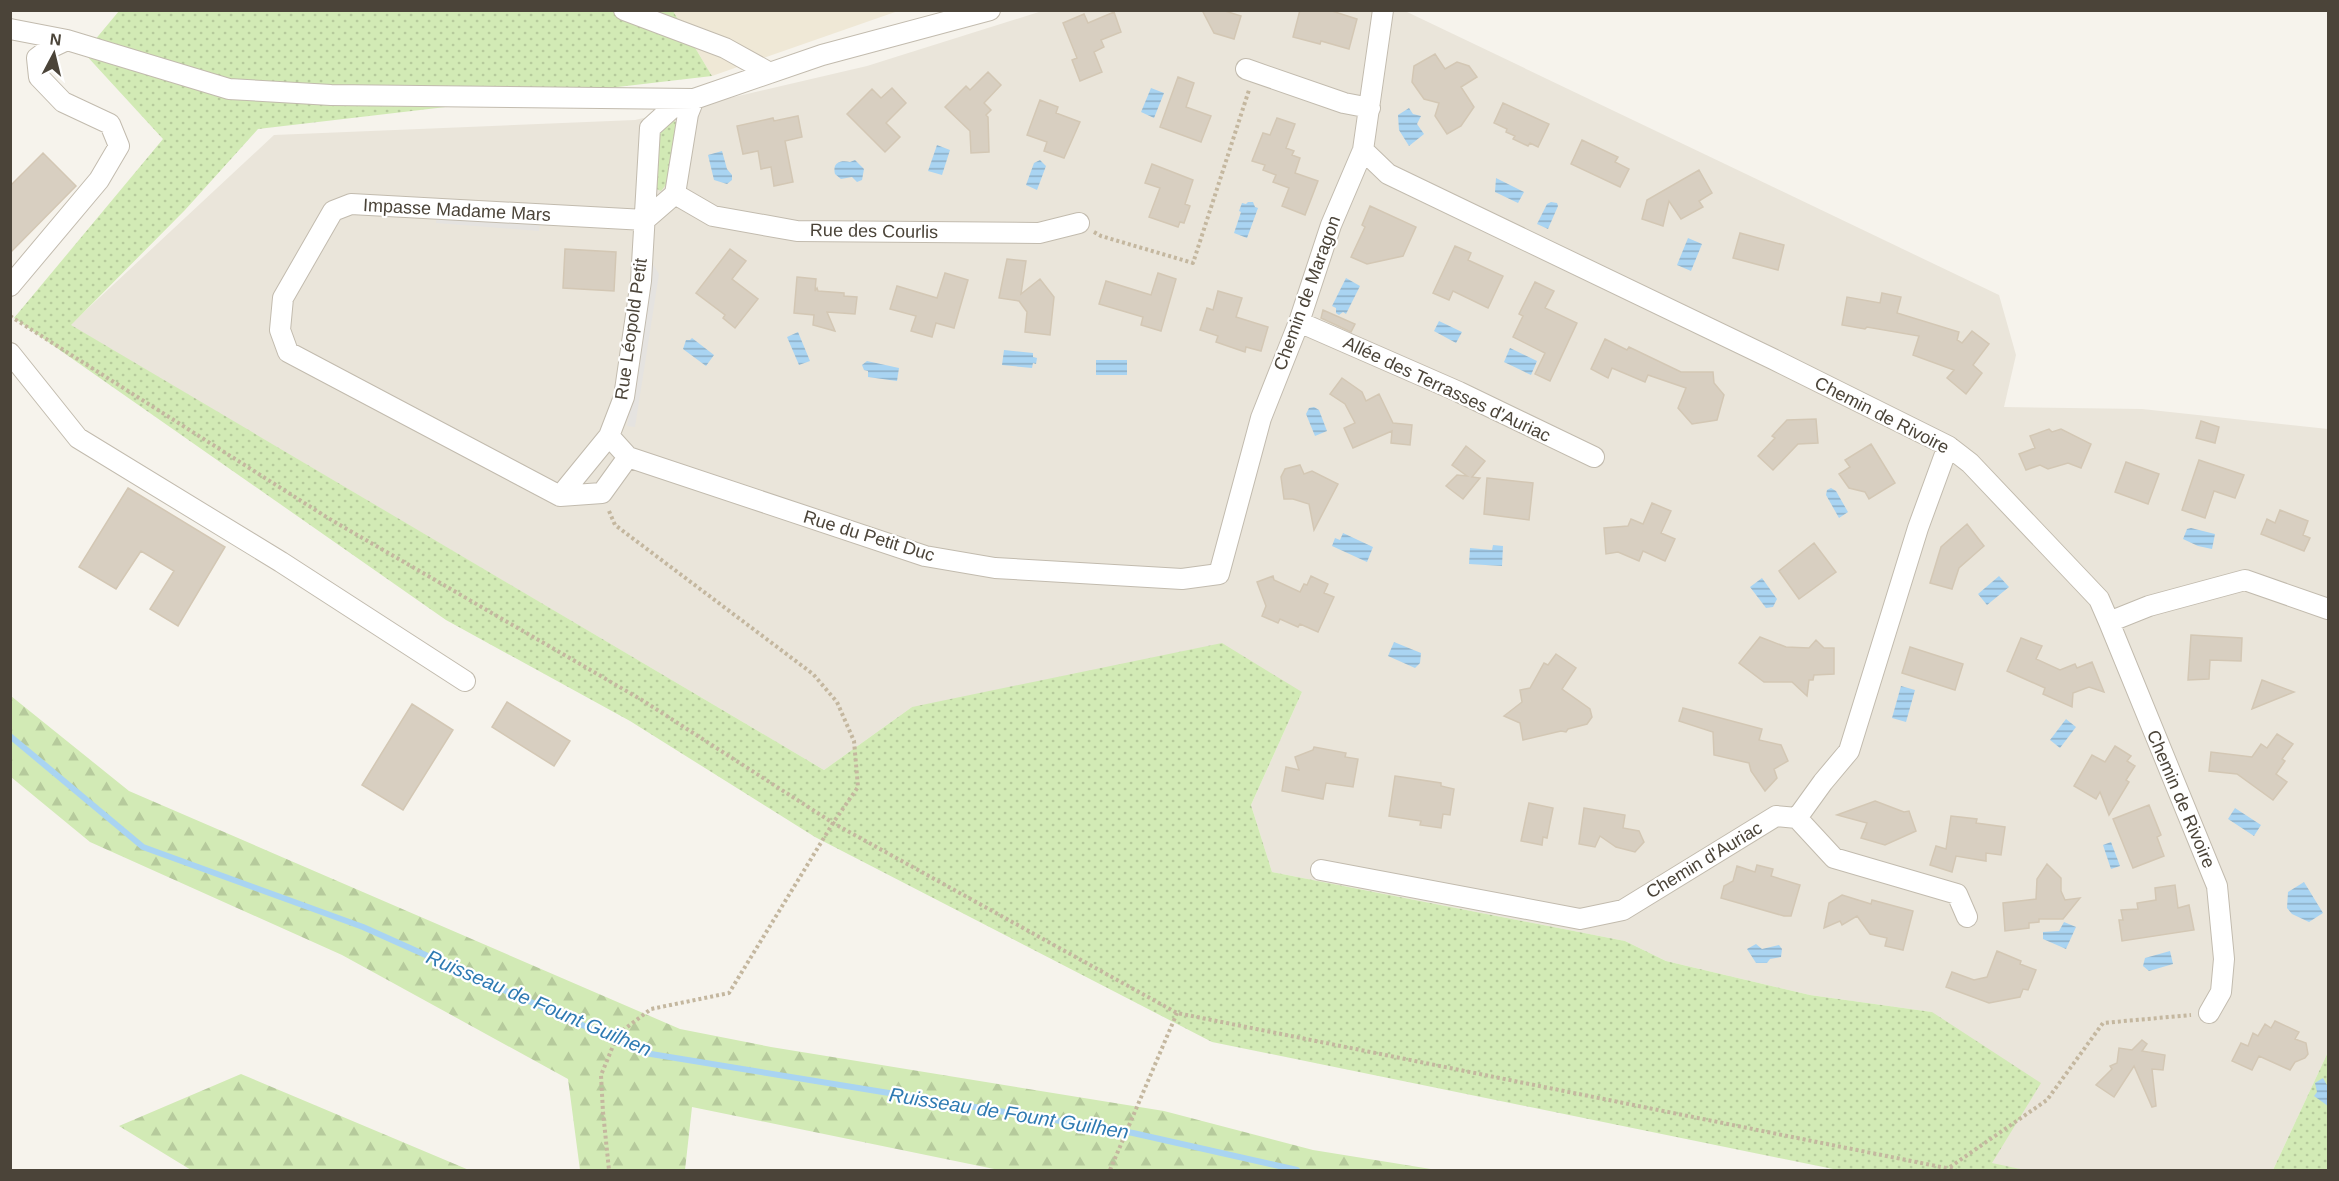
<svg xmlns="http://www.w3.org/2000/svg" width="2339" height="1181" viewBox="0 0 2339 1181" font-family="Helvetica,sans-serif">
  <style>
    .residential { fill: #eae5da }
    .education { fill: #efe8d6 }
    .grass { fill: url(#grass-dots) }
    .forest { fill: url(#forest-firs) }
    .parking { fill: #e5e3e0 }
    .water { fill: url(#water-rules) }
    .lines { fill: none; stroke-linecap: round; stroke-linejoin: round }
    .stream { stroke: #a9d4f2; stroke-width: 6 }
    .building { fill: #d8cfc1; stroke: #d3c7b4; stroke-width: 1.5 }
    .minor-casing { stroke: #c2bbae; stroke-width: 22 }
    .path { stroke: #c4b79f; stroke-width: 4; stroke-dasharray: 3 3; stroke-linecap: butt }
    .minor { stroke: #fff; stroke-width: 20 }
    .labels { text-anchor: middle; stroke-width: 4.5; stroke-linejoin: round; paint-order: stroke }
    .street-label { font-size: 18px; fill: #4b4439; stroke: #fff }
    .water-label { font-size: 20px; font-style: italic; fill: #2e7ab2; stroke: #fff }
  </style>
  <defs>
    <pattern id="grass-dots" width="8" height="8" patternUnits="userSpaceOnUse" patternTransform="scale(1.5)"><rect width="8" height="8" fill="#d2eab5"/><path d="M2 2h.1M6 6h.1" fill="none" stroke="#b6ca9c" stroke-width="1.8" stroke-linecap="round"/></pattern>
    <pattern id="forest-firs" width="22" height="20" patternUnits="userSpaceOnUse" patternTransform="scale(1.5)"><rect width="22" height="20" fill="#d2eab5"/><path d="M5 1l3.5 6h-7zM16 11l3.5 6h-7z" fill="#b6ca9c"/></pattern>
    <pattern id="water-rules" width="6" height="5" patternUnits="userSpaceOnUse" patternTransform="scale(1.5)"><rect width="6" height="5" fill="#a9d4f2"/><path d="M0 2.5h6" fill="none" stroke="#8caec5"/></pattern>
  </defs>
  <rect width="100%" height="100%" fill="#f6f3ec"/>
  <path class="residential" d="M1042,11H1405L1999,295L2016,355L2004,407L2142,409L2328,429V1052L2273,1170H2025L1992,1164L1932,1012L1810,995L1666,961L1625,941L1272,872L1251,805L1302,692L912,707L824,770L70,325L274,135L635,120L867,66Z"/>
  <path class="education" d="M673,11H898L712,76Z"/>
  <path class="grass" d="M119,11H673L712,76L258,129L185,210L71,325L824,770L912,707L1222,643L1302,692L1251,805L1272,872L1625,941L1666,961L1810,995L1932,1012L2041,1083L1992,1163L2025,1170H1838L1212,1042L815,837L630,721L446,620L14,318L163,139L84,53Z
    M672,120L676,122L678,126C676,147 677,175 661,191L654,188L655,133Z
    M2328,1052V1170H2273Z"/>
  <path class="forest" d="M11,696L129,791L680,1029L771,1047L1164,1111L1313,1150L1437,1170H999L692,1107L685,1170H580L568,1079L342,955L90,842L11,777Z
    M241,1074L469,1170H191L119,1126Z"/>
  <path class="parking" d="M437,215L540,223L539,231L436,223Z
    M652,263L659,274L635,427L627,426Z"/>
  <path class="water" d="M1151,88L1164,93L1154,118L1141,112Z
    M1409,108L1413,114L1421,116L1417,124L1424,134L1409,146L1399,130L1398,115Z
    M937,145L950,150L942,175L928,171Z
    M722,151L727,169L732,175V180L727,184L714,180L708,155Z
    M855,160L864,169L862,180L857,182L852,177L841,179L835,174C832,162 841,160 850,162Z
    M1040,160L1046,166L1037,190L1026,185L1034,163Z
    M1496,178L1524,192L1518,203L1495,192Z
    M1248,202H1253L1255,207L1258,208L1247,238L1234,233L1241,212L1239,211L1242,203L1246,204Z
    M1551,202L1557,203L1558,206L1548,229L1537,224L1547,204Z
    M1688,238L1702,244L1691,271L1677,265Z
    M1346,278L1360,286L1346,314L1343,312L1339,315L1336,313V308L1332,306Z
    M1439,321L1462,332L1456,343L1434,331Z
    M798,332L810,361L799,365L787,337Z
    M692,338L714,355L706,366L683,349L686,340H690Z
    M1510,348L1537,361L1531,375L1504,362Z
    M1004,350L1033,353V357L1037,358L1036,364L1033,363L1032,368L1002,365Z
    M1096,360H1127V375H1096Z
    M867,361L899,368L897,381L868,377V371L864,370L862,365Z
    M1314,407L1319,410L1327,431L1315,436L1306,414L1309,408Z
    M1831,488L1836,491L1848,512L1839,518L1826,495L1827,490Z
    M2191,528L2215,534L2212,549L2198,546L2183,539L2187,529Z
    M1343,533L1373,547L1367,562L1332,546L1335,538L1340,540Z
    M1493,545L1503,546L1502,566L1469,564L1470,548L1492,550Z
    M1999,576L2009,587L1987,605L1978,594Z
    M1762,578L1777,599L1773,607L1766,608L1750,587Z
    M1394,642L1421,653L1420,663L1415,668L1388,656Z
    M1901,686L1915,690L1906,722L1892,718Z
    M2066,719L2076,727L2060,748L2050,740Z
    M2235,808L2261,825L2254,836L2228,819Z
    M2111,842L2120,866L2111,869L2103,845Z
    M2304,882L2323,913L2309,922L2292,914L2287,908L2288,892Z
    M2064,922L2076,927L2066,949L2043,939V932L2059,931Z
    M1756,944L1762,949L1779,945L1782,949L1781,957L1770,959L1767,963H1756L1747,949Z
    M2170,951L2173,964L2149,971L2143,966L2145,958Z
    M2323,1078L2328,1087V1106L2314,1096L2317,1092L2315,1083Z"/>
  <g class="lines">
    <path class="stream" d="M10,736L143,847L363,927L645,1053L1133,1133L1297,1170"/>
  </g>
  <path class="building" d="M1202,10H1222L1241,16L1234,39L1214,33Z
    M1300,10H1329L1357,19L1349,49L1321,41L1320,44L1293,37Z
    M1114,12L1121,32L1101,40L1104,47L1094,52L1102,72L1080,81L1072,60L1077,58L1063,23L1084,14L1088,23Z
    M1435,54L1445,69L1457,62L1469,66L1477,77L1461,87L1474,107L1461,126L1447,134L1435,116L1439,103L1424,99L1412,82L1414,66Z
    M988,72L1001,85L984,103L991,110L986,115L988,117L989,152L971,153L970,131L945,107L966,86L970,90Z
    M1178,77L1194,83L1186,107L1211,116L1201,142L1160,127Z
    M892,88L906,103L886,123L900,137L885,152L847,114L872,89L881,98Z
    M1040,100L1058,107L1056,113L1080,122L1064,158L1044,151L1047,142L1027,135Z
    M1503,103L1549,124L1538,147L1530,143L1528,146L1513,139L1515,136L1506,132L1507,129L1494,123Z
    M798,116L802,137L785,141L793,182L774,186L771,167L761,169L758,151L743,154L737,126L773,118L774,121Z
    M1277,118L1295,124L1286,148L1294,151L1292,155L1300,158L1295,173L1318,181L1305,215L1282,206L1289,188L1273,182L1276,175L1263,170L1265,165L1252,161L1263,133L1270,135Z
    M1582,140L1618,157L1615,162L1629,169L1620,187L1571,164Z
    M43,153L76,186L10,253V186Z
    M1152,164L1193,180L1185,204L1190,206L1184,223L1180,222L1178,227L1149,217L1160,188L1145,183Z
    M1699,170L1712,193L1699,201L1703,207L1681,219L1669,201L1663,226L1642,219L1647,200Z
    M1370,206L1416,227L1403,256L1367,264L1351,257L1365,227L1362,225Z
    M1740,233L1784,245L1778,270L1733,258Z
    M1455,246L1471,253L1468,260L1503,276L1488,308L1453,291L1449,300L1433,293Z
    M565,249L616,252L614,291L563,288Z
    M730,249L746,261L732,279L758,299L735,328L723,318L725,315L696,293Z
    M1007,259L1026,261L1021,294L1040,279L1054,297L1050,335L1025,332L1027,312L1019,301L999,298Z
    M945,273L968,280L954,328L936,323L932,337L911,331L916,316L890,309L897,286L937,298Z
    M1158,273L1176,279L1161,331L1141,325L1143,317L1099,304L1106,281L1151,295Z
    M797,277L816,279L815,291L817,288L818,291L844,293V296L857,297L855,314L827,312L835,331L813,325L814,315L794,313Z
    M1535,282L1554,291L1545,308L1577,323L1550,381L1535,374L1545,353L1513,337L1523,316L1519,314Z
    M1218,291L1242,298L1236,317L1268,327L1261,351L1246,347L1245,352L1216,342L1218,336L1200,330L1207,308L1213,310Z
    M1882,293L1901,297L1897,313L1959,332L1957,340L1962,343L1972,331L1989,344L1973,365L1982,373L1966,394L1947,378L1954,370L1913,355L1919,336L1867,327L1865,329L1842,325L1847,297L1880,303Z
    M1323,310L1355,324L1351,332L1321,318Z
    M1605,339L1627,350L1629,347L1681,372H1713L1714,383L1724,395L1717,420L1692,424L1678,408L1686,388L1648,375L1645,382L1612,368L1608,378L1591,369Z
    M1342,378L1362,392L1366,401L1379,394L1393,423L1412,425L1410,445L1391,443L1392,431L1353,448L1344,428L1355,423L1345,404L1330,394Z
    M1816,419L1818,443L1798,444L1773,470L1758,456L1775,438L1772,436L1787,420Z
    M2201,421L2219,427L2215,443L2196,438Z
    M2049,429L2052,432L2061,429L2091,444L2081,468L2068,463L2048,469L2040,465L2026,470L2019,454L2035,448L2030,436Z
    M1871,444L1895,483L1869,499L1865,492L1849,488L1839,474L1850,467L1845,460Z
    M1466,446L1485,461L1472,477L1480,478L1463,499L1446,486L1457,475L1467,476L1452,465Z
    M2199,460L2244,475L2235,498L2214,491L2205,518L2182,510Z
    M2126,462L2159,474L2148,504L2115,492Z
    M1300,465L1304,474L1312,471L1338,484L1314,530L1309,504L1293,499H1284L1281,477L1285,469Z
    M1487,478L1533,483L1529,520L1484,514Z
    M128,488L225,547L178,626L150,609L174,571L141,551L116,589L79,567Z
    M1652,503L1671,511L1661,533L1675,539L1665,561L1643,551L1639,561L1618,552L1606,554L1604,528L1628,526L1631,519L1643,524Z
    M2280,510L2308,521L2303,535L2310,538L2304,551L2261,534L2267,519L2275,523Z
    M1967,524L1984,546L1959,568L1952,589L1930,583L1941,547Z
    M1814,543L1836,572L1799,599L1779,571Z
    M1273,576L1274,580L1300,592L1304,584L1307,585L1311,576L1328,584L1324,593L1334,597L1318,632L1300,624L1298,627L1280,619L1278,623L1262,616L1266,606L1257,582Z
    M2191,635L2242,638L2241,661L2210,660L2209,679L2188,680Z
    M1760,637L1786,647L1809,648L1816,640L1824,648H1834V674L1814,675L1813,680H1809L1807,696L1792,682H1764L1739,663Z
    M2021,638L2042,646L2036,659L2060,670L2075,664L2077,668L2092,662L2104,692L2089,687L2073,693L2072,707L2043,694L2045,688L2007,671Z
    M1910,647L1963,664L1955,690L1902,673Z
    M1556,654L1576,668L1562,689L1590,709L1592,717L1587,724L1568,729L1566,732L1561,731L1523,740L1520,723L1504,716L1522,702L1520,690L1530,688L1544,663L1548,665Z
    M2262,680L2294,692L2252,709Z
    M507,702L570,741L554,766L492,727Z
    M412,704L453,730L403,810L362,785Z
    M1683,708L1762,729L1759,740L1781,745L1788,761L1774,769L1777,778L1765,791L1751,771L1749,763L1714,755L1713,732L1679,721Z
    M2277,734L2293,744L2282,759L2285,761L2276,774L2287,782L2273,800L2237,774L2209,771L2211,752L2252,757L2261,744L2267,748Z
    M2115,746L2131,756L2127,761L2135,766L2126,780L2129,782L2109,815L2100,792L2096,799L2074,786L2092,755L2105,762Z
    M1314,747L1346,753L1345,757L1358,759L1353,787L1326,783L1323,799L1282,791L1286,767L1299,770L1295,757L1313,750Z
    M1395,776L1441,783V786L1454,789L1450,815L1443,814L1441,828L1420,825L1421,821L1389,816Z
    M1875,801L1904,812L1909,811L1916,831L1885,845L1861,838L1867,823L1837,815Z
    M1529,803L1553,808L1547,838L1543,837L1542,845L1521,841Z
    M2149,805L2161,835L2157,837L2164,856L2133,868L2113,819Z
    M1584,808L1625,815L1623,828L1639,831L1644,842L1635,852L1616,847L1600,836L1595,847L1579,844Z
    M1951,816L1977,819L1976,823L2005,827L2001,855L1986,853V861L1956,856L1952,872L1930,865L1936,846L1946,849Z
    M2047,864L2061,878V891L2065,900L2080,898L2063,919H2039V922L2029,923V928L2005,931L2003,903L2036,899L2037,879Z
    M1757,865L1773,869L1771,876L1800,885L1791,916H1784L1721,898L1724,886L1733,881L1737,866L1755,872Z
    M2175,885L2178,908L2189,905L2194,930L2122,941L2119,920H2123L2121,910L2138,909L2137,903L2156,900L2155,888Z
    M1842,895L1871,904L1872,900L1913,911L1903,950L1885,946L1887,938L1870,934L1857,916L1842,925L1840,921L1824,928L1829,903Z
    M1997,951L2021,961L2020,964L2036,970L2028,990L2023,989L2020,997L1989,1003L1946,987L1952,972L1974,980L1987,977Z
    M2275,1021L2299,1032L2295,1039L2306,1043L2308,1054L2305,1058L2295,1062L2290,1070L2259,1056L2252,1070L2232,1061L2241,1043L2248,1046L2253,1033L2258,1036L2265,1024L2271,1028Z
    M2142,1040L2147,1044L2142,1051L2165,1055L2163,1070L2152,1069L2156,1106L2152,1107L2134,1066L2114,1097L2096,1085L2112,1069L2110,1066L2117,1063L2119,1048L2132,1050Z"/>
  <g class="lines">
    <g class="minor-casing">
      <path id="minor" d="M624,10L725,48L770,73
        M10,29L67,40
        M1246,69L1344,103L1370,108
        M1363,150L1388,174L1773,359L1948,446L1970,463L2099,599L2109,622L2217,886L2224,959L2221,992L2209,1013
        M675,194L713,216L797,231L1039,233L1079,223
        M675,194L688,114L694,99
        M10,286L99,180L119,146L110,124L63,102L39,77L37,58L50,48L67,40L229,89L331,95L694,99
        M1299,322L1459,392L1594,457
        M10,353L78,438L281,562L465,681
        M609,436L628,457L925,556L995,568L1182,579L1219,574L1261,418L1299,322L1331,225L1363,150L1383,10
        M628,457L602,493L560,496L288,352L280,330L283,298L333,211L351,204L645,220L675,194
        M560,496L609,436L624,397L641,281L650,128L671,109L694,99L822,55L990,10
        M2109,622L2149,606L2245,580L2328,609
        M1797,818L1834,858L1957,894L1967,917
        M1321,870L1580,919L1623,910L1776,816L1797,818L1823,782L1849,751L1918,528L1948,446"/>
    </g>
    <path class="path" d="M1094,232L1101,236L1193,263L1249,90
      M10,316L328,518L642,700L833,823L1177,1013L1956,1170
      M609,511L615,525L813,674L837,702L854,741L858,787L833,823L729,993L651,1009L618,1034L601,1075L603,1112L609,1170
      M1950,1167L2047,1100L2103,1023L2191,1015
      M1110,1170L1177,1013"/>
    <use href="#minor" class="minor"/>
  </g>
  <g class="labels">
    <g class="street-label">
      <text transform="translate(457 210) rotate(3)" y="6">Impasse Madame Mars</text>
      <text transform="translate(874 231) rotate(1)" y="6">Rue des Courlis</text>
      <text transform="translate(1307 293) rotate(-70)" y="6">Chemin de Maragon</text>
      <text transform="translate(631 329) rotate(-82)" y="6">Rue Léopold Petit</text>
      <text transform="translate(1447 389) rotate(25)" y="6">Allée des Terrasses d'Auriac</text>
      <text transform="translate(1882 415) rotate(27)" y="6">Chemin de Rivoire</text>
      <text transform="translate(869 536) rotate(17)" y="6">Rue du Petit Duc</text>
      <text transform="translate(2181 799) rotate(67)" y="6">Chemin de Rivoire</text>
      <text transform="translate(1704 860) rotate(-31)" y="6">Chemin d'Auriac</text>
    </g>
    <g class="water-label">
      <text transform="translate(539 1003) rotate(23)" y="7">Ruisseau de Fount Guilhen</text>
      <text transform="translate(1009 1113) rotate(9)" y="7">Ruisseau de Fount Guilhen</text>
    </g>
  </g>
  <rect width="2339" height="1181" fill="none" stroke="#4b4439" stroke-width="24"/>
  <g transform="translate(54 54) rotate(7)" stroke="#ffffff" stroke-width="4.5" paint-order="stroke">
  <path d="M0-4.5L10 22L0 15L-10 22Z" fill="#4b4439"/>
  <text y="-9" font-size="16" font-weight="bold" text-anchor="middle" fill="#4b4439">N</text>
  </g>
</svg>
